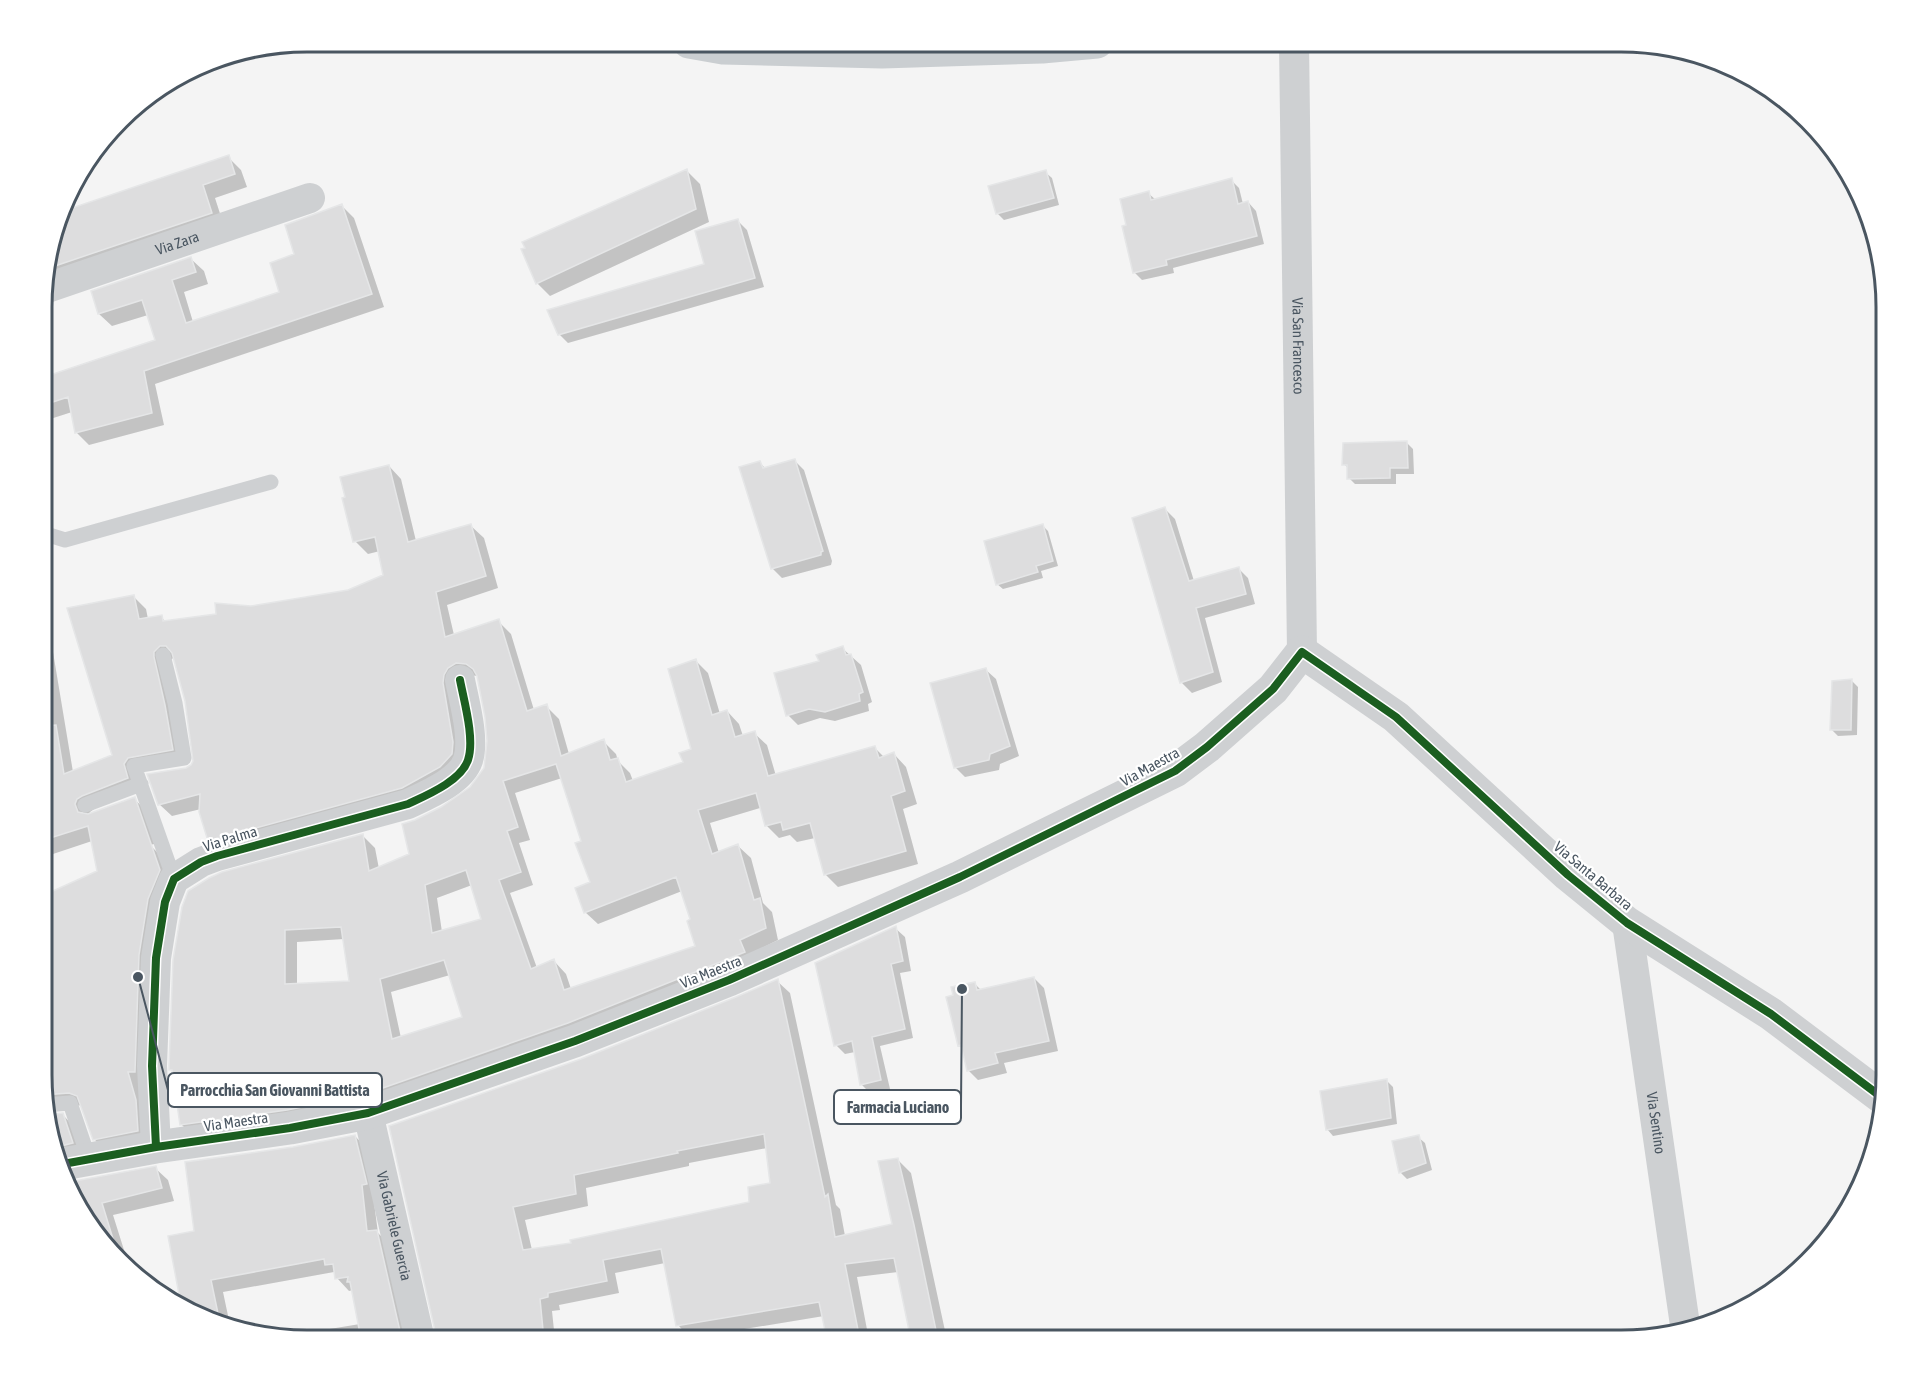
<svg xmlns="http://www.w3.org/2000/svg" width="1928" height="1382" viewBox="0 0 1928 1382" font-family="'Asap Condensed',sans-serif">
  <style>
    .shadow { fill: #0003; fill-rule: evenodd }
    .building { fill: #ddddde; stroke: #e5e6e7; stroke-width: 1.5; fill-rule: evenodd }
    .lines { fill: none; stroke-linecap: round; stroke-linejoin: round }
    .service { stroke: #ced0d2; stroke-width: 15 }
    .minor { stroke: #ced0d2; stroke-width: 30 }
    .tertiary { stroke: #ced0d2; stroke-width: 33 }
    .primary { stroke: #caced1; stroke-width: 33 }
    .cycleway-casing { stroke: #fff; stroke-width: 11 }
    .cycleway { stroke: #1b5e20; stroke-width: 8 }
    .labels { text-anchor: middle; stroke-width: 4.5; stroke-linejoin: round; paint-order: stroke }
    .street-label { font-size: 15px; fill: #4a5661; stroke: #fff }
    .rim { fill: none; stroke: #4a5661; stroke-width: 3 }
    .leader { fill: none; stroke: #4a5661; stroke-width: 2 }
    .callout-dot { fill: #4a5661; stroke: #fff; stroke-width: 2 }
    .callout { fill: #fff; stroke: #4a5661; stroke-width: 2 }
    .callout-label { font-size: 16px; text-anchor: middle; font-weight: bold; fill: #4a5661 }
  </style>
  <rect width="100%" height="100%" fill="#f4f4f4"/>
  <path class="shadow" d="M228,157L241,170L247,187L215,198L224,226L44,274L63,212Z
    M687,171L700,184L709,222L550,296L537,283Z
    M1045,172L1052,178L1059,205L1004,220L997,213Z
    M1231,180L1239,188L1243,204L1248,202L1256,211L1264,244L1173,268L1174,273L1142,280L1134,272L1128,226L1148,193L1156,200Z
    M341,205L354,218L384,307L155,384L164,425L89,445L76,432L72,412L44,421V350L54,375L156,341L148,315L112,326L99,314L191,259L204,271L208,284L184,292L193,322L281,293L296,255Z
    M738,221L747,230L764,287L568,343L559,334L706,265Z
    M1407,443L1413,449L1414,474H1396V484H1355L1349,478V469L1344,464Z
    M794,460L804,470L832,561L831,565L782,578L772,568L760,463L766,469Z
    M389,466L401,479L416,541L471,526L484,538L498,588L447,605L454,635L498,621L511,634L534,710L546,706L559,719L569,754L603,741L616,754L618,761L630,773L633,781L685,763L693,750L696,661L708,673L720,714L727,711L739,724L743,736L754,733L767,745L776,776L875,748L884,757L894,754L906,767L917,804L903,809L918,864L838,887L825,874L815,838L797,842L790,835L779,838L766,825L760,808L710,823L719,853L738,846L751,858L763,903L772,912L778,940L752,953L376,1107L194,1137L181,1124L174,1073L171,1070V1066L363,836L375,848L379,869L411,855L416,821L442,808L471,789L485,768L489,741L478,676L469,675L465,755L453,779L222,853L209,840L201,809L172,816L159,804L186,769L192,766L195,761L186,701L175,658H173L166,665L185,762L141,771L136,778L90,812L88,816L134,799L147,811L158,843L106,856L92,841L44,857V598L73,772L114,756L133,596L146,609L148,619L161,617L166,622L217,616L251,607L349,592L385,576L380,551L368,554L355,541ZM562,778L583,842L592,883L585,912L598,924L682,891L692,919L697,947L571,989L566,974L554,961L537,968L510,893L533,885L519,843L530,840L515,793ZM472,885L483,920L442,932L437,898ZM344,939L351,982L297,985V942ZM450,975L464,1018L401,1038L391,992Z
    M1165,509L1175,519L1194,581L1238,568L1248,578L1255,604L1205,618L1222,682L1192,693L1182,683L1134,519Z
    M1042,525L1048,531L1058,566L1041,571L1043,578L1003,589L997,584Z
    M842,648L861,665L872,702L868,704L869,711L835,721L820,718L798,725L788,715L821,662Z
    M986,670L996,679L1019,756L1000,764L999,770L965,777L955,767Z
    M1852,681L1858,687L1857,735L1838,736L1831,729Z
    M150,845L164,859L150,1144L107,1151L94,1139L82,1105L52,1109L48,1116L63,1115L75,1128L85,1155L63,1163L44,1108V896L99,872Z
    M895,928L905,937L911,971L900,973L913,1038L880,1046L890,1089L871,1094L861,1084L855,1052L845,1054L836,1045Z
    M1034,978L1044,988L1058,1051L1004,1063L1007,1073L978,1080L968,1070L964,1050L959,1045L974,983L981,990Z
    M777,981L790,993L836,1205L840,1209L845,1236L894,1225L898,1160L911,1173L947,1340H913L898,1272L857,1277L869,1340H829L824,1316L690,1338L678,1325L665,1263L615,1273L619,1293L559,1305L560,1310L552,1311L555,1340H438L582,1060ZM767,1148L772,1184L751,1203L572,1244L532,1250L525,1220L588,1206L586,1188L689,1166V1163Z
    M1386,1080L1393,1087L1397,1124L1333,1136L1327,1129Z
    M355,1136L367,1149L378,1233L389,1244L411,1339H291L281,1337L360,1324L353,1290L349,1291L337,1278L334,1272L223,1292L230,1325L206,1320L183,1306L170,1237L196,1232L293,1148Z
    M1418,1137L1425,1143L1432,1170L1407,1179L1401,1173L1394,1142Z
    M155,1168L168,1180L174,1201L113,1215L129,1266L77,1207Z"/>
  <path class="building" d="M229,155L235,174L203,185L212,213L46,269L63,211Z
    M687,169L696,209L536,284L521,249L525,248L522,242Z
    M1046,170L1054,198L996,214L988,186Z
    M1232,178L1238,204L1248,201L1257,236L1166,260L1167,265L1133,273L1122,226L1126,225L1120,199L1149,191L1151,200Z
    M342,204L372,294L144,371L152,413L75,433L68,397L44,405V377L155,340L142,300L98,314L91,291L191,257L196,272L172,280L186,323L279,292L270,263L294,254L285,225Z
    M738,219L755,278L558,335L547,310L704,264L695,231Z
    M1407,441L1408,468H1390V478L1347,479V465H1342L1343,443Z
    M795,459L823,551L821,552V555L771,569L739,467L760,461L763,468Z
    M389,465L408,542L471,524L486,576L436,592L445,637L499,619L527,711L547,704L561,756L604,739L610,760L618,758L626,782L683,762L679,753L691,749L668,669L696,659L712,715L727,710L735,737L755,731L768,776L875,746L879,758L894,752L905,791L891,796L906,851L824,875L810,823L783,830L781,822L765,826L756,793L698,810L712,854L738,844L754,900L760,898L766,928L740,940L745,952L568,1023L363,1095L287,1110L180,1125L172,1070H169V1066L173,960L182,907L188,891L209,878L222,872L363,834L369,871L409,854L402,824L415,820L441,807L470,787L484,768L487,741L485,717L477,676L473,669L466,664L456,663L448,668L444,675L443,683L453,742L452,754L440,767L402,788L208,841L199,812L200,794L158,805L147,774L186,768L191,765L193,761L185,701L172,653L166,646H160L154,652V657L165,705L173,750L128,758L124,764L128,778L82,796L77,799L75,804L78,812L88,814L135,797L160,870L148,899L139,955L135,1072H128L136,1100L138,1131L93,1140L77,1096L69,1093L44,1095V895L97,871L88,826L44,840V726L56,725L64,774L112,755L67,608L134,595L139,619L162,615L163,621L216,614L215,603L251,606L348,590L383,575L375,537L353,542L342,498L345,497L340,477ZM556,764L581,841L575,843L590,882L575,888L584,913L676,877L690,919L687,921L695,946L564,990L554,959L531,969L499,880L521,872L507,831L518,827L503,781ZM466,870L481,919L432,933L425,885ZM341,927L349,981L285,984V930ZM444,960L462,1017L392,1039L380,979Z
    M1165,507L1189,581L1239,567L1246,594L1196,608L1213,672L1180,683L1132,518Z
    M1043,524L1053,561L1036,566L1038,572L996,585L984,541Z
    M843,646L846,655L851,654L863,692L859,694L860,701L825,712L809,709L786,716L774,673L819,661L816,655Z
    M986,668L1010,746L990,754L989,760L954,768L930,683Z
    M1852,679L1851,730H1830L1832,681Z
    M896,926L903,961L891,964L905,1029L872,1037L881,1080L860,1085L852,1041L834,1046L815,963Z
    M1034,977L1049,1041L995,1053L998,1063L967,1071L961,1045L958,1046L946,997L953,995L951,987L975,982L977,990Z
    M778,979L825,1197L828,1194L835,1237L892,1224L878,1161L898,1158L914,1225L938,1340H911L894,1258L845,1264L860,1340H827L819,1302L676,1326L661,1249L603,1260L607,1281L548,1293V1297L540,1299L544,1340H437L389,1126L581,1059L736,997ZM764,1134L770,1183L748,1187L749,1202L570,1240L571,1243L523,1250L513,1207L576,1194L574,1175L678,1153L677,1151Z
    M1387,1079L1391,1118L1326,1130L1320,1091Z
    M63,1113L73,1143L57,1147L46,1115Z
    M355,1135L367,1184L362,1185L367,1231L377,1230L402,1340L361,1339L350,1282H347L348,1277L335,1279L333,1264L325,1265L324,1259L211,1280L220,1323L206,1320L181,1305L168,1236L194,1231L185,1162L293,1147Z
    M1419,1135L1426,1163L1399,1173L1392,1141Z
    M156,1166L162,1188L102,1203L117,1252L77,1207L69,1182Z"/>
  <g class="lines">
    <path class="service" d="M44,529L49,535L65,540L271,482
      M163,655L175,703L184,758L134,766L174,879
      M85,805L141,784
      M44,1105L70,1103L89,1159"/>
    <g class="minor">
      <path id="s1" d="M1294,42L1302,652"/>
      <path id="s2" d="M44,289L310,198"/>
      <path id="s3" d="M1627,923L1685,1325"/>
      <path id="s4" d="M368,1113L420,1340"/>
      <path d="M156,1147L152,1066L156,958L165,902L174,879L201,862L217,856L408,804C427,795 461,781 468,760C475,739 464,701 460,680"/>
    </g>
    <path class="tertiary" d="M63,1164L156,1147L290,1128L368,1113L575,1041L729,980L960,877L1175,771L1207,747L1273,689L1302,652L1396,717L1568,875L1627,923L1771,1014L1884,1099"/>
    <path class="primary" d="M689,42L723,48L882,52L1042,47L1097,42"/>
    <g class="cycleway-casing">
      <path id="cycleway" d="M156,1147L152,1066L156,958L165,902L174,879L201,862L217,856L408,804C427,795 461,781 468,760C475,739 464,701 460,680
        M63,1164L156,1147L290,1128L368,1113L575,1041L729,980L960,877L1175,771L1207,747L1273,689L1302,652L1396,717L1568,875L1627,923L1771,1014L1884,1099"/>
    </g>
    <use href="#cycleway" class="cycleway"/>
  </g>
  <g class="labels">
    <g class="street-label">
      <text dy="5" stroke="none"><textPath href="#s2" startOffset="141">Via Zara</textPath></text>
      <text dy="5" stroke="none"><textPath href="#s1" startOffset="304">Via San Francesco</textPath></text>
      <text transform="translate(1150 767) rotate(-29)" y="5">Via Maestra</text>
      <text transform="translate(230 839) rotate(-17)" y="5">Via Palma</text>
      <text transform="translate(1593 876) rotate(40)" y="5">Via Santa Barbara</text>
      <text transform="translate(711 972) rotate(-22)" y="5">Via Maestra</text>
      <text transform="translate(236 1122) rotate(-8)" y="5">Via Maestra</text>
      <text dy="5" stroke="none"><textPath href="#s3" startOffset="202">Via Sentino</textPath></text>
      <text dy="5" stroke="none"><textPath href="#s4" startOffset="116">Via Gabriele Guercia</textPath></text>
    </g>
  </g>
  <path d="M0 0H1928V1382H0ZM307 52H1621A255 255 0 0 1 1876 307V1075A255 255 0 0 1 1621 1330H307A255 255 0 0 1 52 1075V307A255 255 0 0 1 307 52Z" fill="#fff" fill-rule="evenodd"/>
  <path class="rim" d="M307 52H1621A255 255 0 0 1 1876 307V1075A255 255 0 0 1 1621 1330H307A255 255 0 0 1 52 1075V307A255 255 0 0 1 307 52Z"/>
  <path class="leader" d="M138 977L168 1090M962 989L961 1107"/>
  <g class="callout-dot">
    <circle cx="138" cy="977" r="6"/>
    <circle cx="962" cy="989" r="6"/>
  </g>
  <g class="callout">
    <rect x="168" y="1073" width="214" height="34" rx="6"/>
    <rect x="834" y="1090" width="127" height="34" rx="6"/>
  </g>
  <g class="callout-label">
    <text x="275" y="1096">Parrocchia San Giovanni Battista</text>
    <text x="898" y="1113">Farmacia Luciano</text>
  </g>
</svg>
